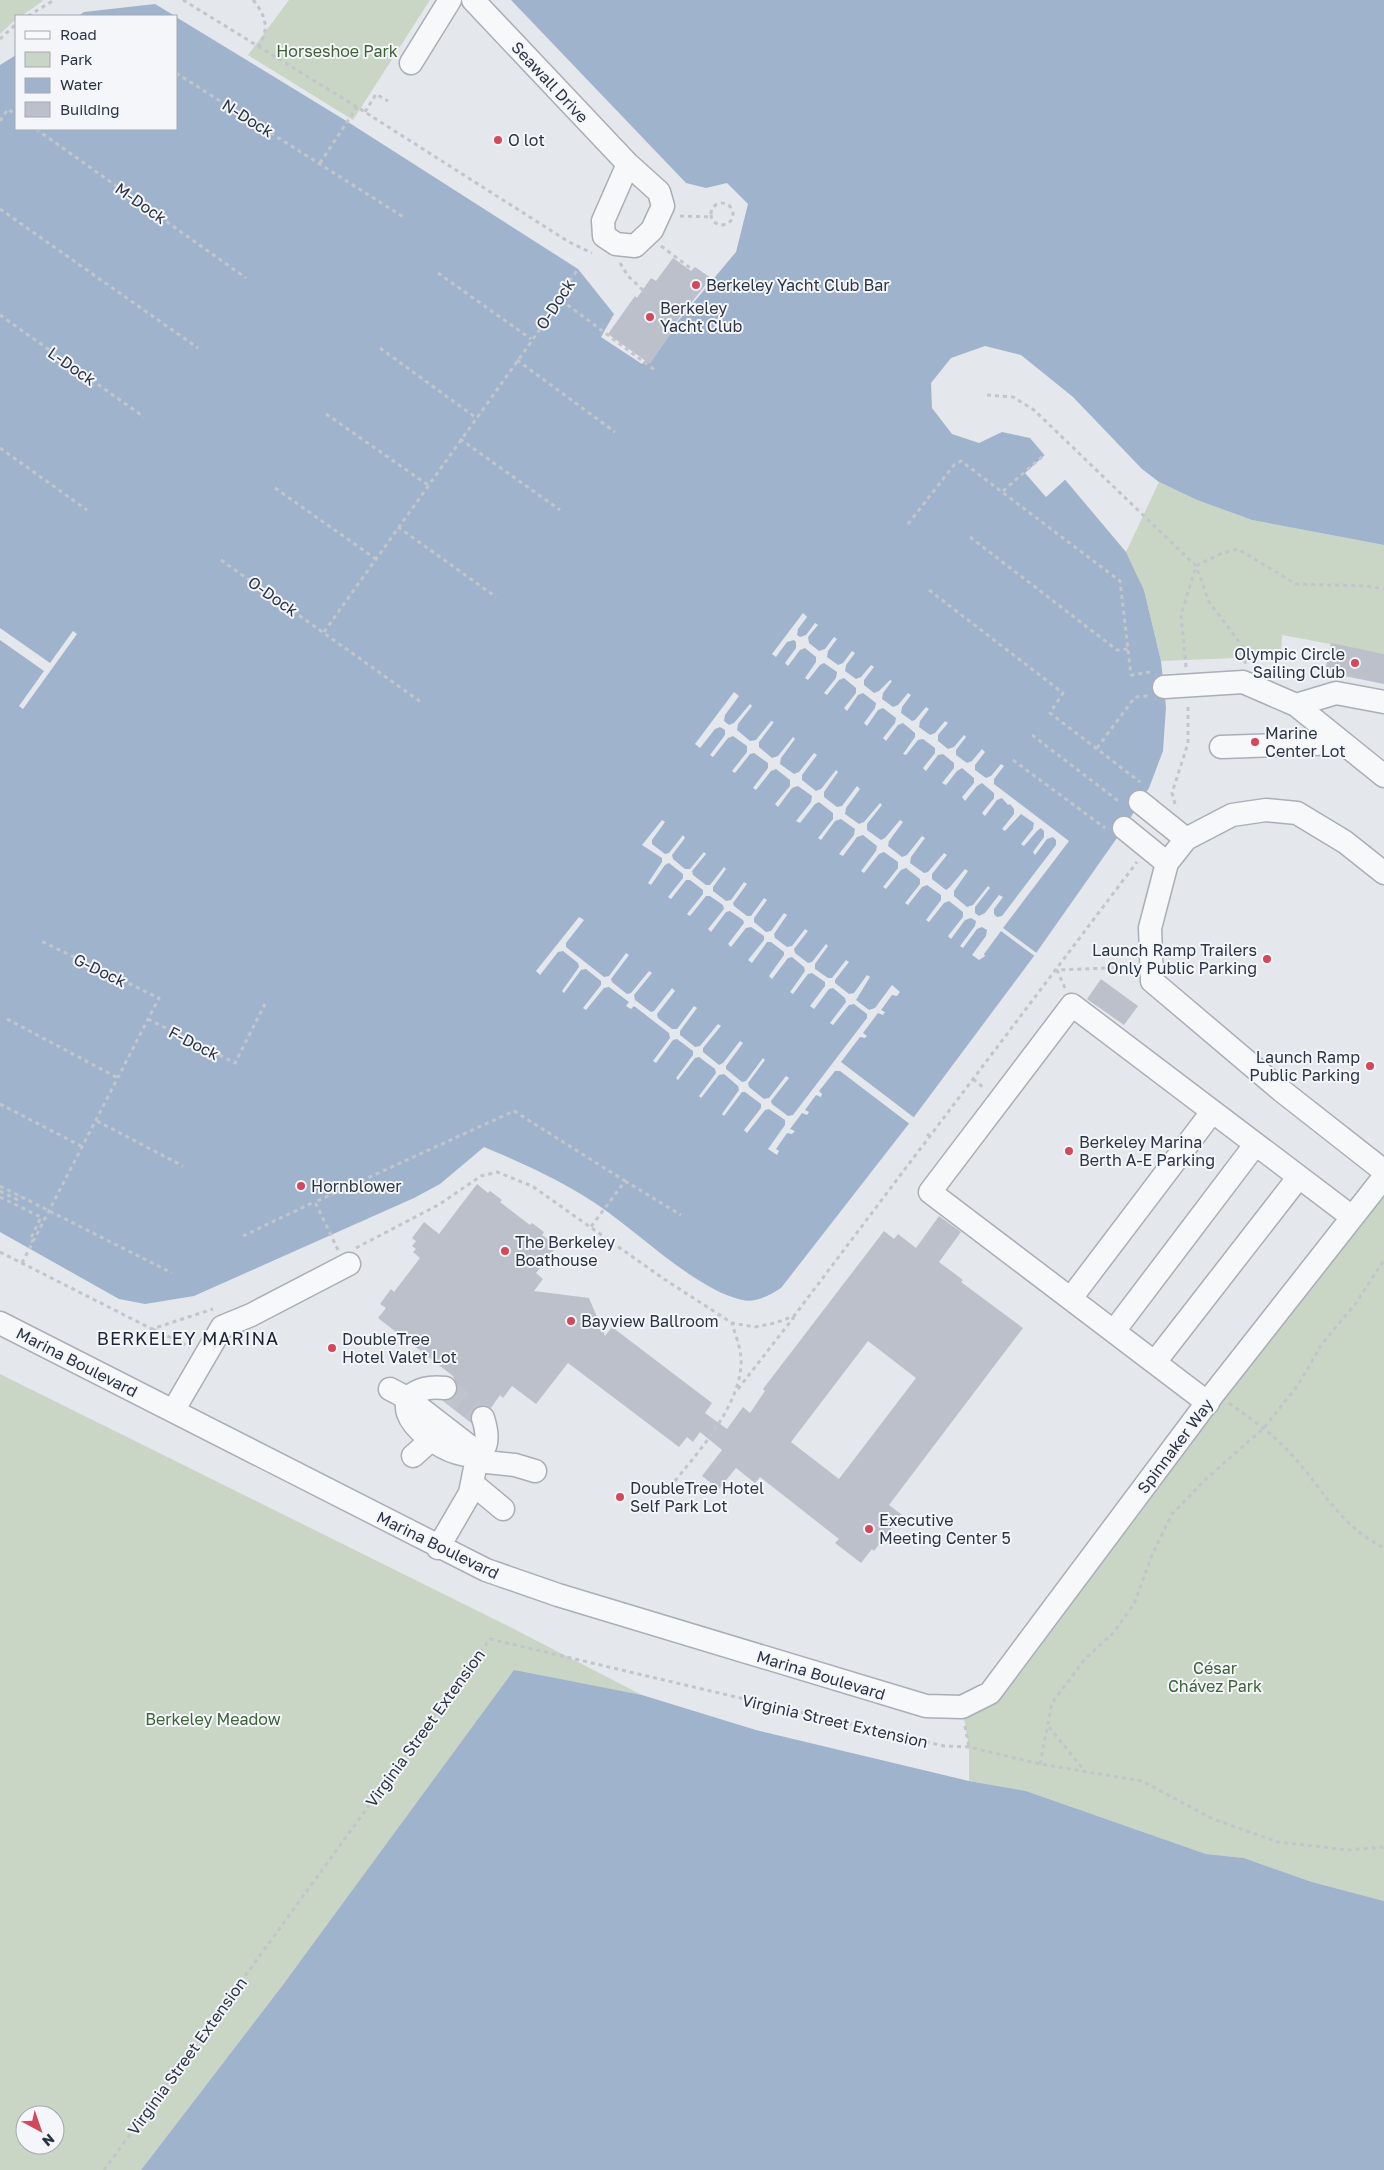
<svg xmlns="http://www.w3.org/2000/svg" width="1384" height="2170" viewBox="0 0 1384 2170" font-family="'Golos Text',sans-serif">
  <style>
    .green { fill: #c9d6c5; fill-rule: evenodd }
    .water { fill: #9fb4cc }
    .pier { fill: #e4e7ec }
    .building { fill: #bbc0ca; fill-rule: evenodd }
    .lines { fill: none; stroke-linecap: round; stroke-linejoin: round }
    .minor-tunnel { stroke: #bfc3cb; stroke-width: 22; stroke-dasharray: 22 11; stroke-linecap: butt }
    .minor-casing { stroke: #a9aeb7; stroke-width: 25 }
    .path { stroke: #c2c5cb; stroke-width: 3; stroke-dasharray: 4 4; stroke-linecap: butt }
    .minor { stroke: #f7f8fa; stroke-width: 22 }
    .poi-dot { fill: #d1495b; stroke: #f4f6f9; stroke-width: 2 }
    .labels { text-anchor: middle; stroke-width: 4; stroke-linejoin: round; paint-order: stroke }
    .park-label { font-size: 16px; fill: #3f6138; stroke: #f4f6f9 }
    .street-label { font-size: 16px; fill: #2b3445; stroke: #f4f6f9 }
    .poi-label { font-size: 16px; fill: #2b3445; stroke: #f4f6f9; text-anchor: start }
    .neighbourhood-label { font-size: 18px; letter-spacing: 1px; fill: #1d2536; stroke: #f4f6f9 }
  </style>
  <rect width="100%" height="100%" fill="#e4e7ec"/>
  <path class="green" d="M0,0H42L43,1L21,16H16V19L0,34Z
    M289,0H430L353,120L248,55Z
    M1159,482L1197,500L1252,520L1384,545V654L1282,635L1281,656L1161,661L1144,590L1126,552Z
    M1384,1177V1901L1312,1882L1244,1858L1206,1854L1026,1791L969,1781V1747L962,1707L990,1693Z
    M0,1374L502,1623L642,1695L514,1671L282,1986L141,2170H0ZM25,2115H55V2145H25Z"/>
  <path class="water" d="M511,0H1384V545L1252,520L1197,500L1159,482L1142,469L1073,397L1021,355L985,346L951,358L931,383L932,408L952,434L979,443L1002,432L1030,438L1126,552L1144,590L1161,661L1166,707L1163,751L1149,788L1124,828L1034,956L911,1121L781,1288C770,1295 756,1303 742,1300C698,1290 643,1237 605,1210C569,1184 525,1164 484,1147L440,1184L414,1198L194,1296L145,1304L119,1299L0,1232V65L16,55V129H176V17L348,122L578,269L614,314L601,337L642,364L736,252L748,204L727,183L706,188L686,183Z
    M155,4L175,16H78L84,12Z
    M514,1670L642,1695L756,1730L969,1781L1026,1791L1206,1854L1244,1858L1312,1882L1384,1901V2170H141L282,1986Z"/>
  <path class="pier" d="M1046,454L1067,478L1046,497L1025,473Z
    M803,613L807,617L798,629L797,635L800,637L806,635L815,623L818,625L808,637L809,643L819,651L825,649L834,637L837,639L828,651L827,657L838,665L843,663L852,651L855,653L846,665L845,671L856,679L861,677L871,665L874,667L864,680V685L874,693L879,691L890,680L892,681L883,693L882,699L893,707L898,705L908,693L911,695L902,707L901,713L912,721L915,720L926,707L929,709L920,721L919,727L930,735L935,733L945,721L948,723L938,735V741L948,749L954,747L964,735L966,737L956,750V755L967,763L972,761L982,749L985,752L975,765V770L986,778L991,776L1001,764L1004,766L994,779V784L1069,841L1003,928L1038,954L1036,957L1001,931L984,954L985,956L979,960L972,955L986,936L987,930L982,927L977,929L963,948L960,946L975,926L976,921L971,918L965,920L951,939L948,936L963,917V912L949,901L944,903L929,922L926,920L941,900V895L927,885L922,887L908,905L905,903L920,884V879L906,868L901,870L886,889L883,887L898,868V862L884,852L879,854L864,873L861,871L876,851L877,846L863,835L857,837L843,856L839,854L854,835L855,829L841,819L835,821L821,840L818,838L833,819V813L819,802L815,804L800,823L796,821L811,802L812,796L798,786L792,788L778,807L775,804L790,786V780L776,769L771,771L756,790L753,788L768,768V763L754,753L750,754L735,773L732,771L747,752V746L733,736L728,738L713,757L710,755L725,735V730L720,727L715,729L700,748L695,744L734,692L739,696L725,715L724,721L729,725L734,723L750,704L752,706L738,724L737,730L750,741L756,740L771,721L774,722L759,742V747L772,758L778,756L793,737L795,739L781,758L780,764L794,774L799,772L814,753L817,755L802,775V780L816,791L821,789L836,770L838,772L824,792V797L837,807L842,806L857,786L860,789L846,808L845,814L859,824L864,822L880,803L882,805L867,824V830L881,840L885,838L900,820L903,822L889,841L888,846L902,857L907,855L922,836L925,838L911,857L910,863L924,873L928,872L944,853L947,855L932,874V879L946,890L950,887L965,869L968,871L954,891V896L967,907L973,905L988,886L990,888L975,907V913L979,916L985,913L999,895L1003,897L994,909V914L997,917L1002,916L1056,845V840L1053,837L1047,839L1035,855L1033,852L1044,837V831L1041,828L1037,831L1024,846L1021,844L1033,829L1034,823L1021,814L1005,831L1002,829L1014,814V809L1010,804L1008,805L1002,798L997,800L985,816L982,813L994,798V793L982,783L977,786L965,801L962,797L974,783V778L962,768L957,771L946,785L942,783L954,768V763L943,754L938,755L926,771L923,768L935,753V748L923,739L918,740L906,755L903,754L915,737V733L903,723L898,725L886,741L883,738L895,723L896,718L883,708L878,710L867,726L864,723L875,708L876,703L863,693L858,695L847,711L844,708L856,693V688L844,678L839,680L827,695L824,693L836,678L837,672L824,663L820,665L808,680L805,678L816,662V657L805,648L800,650L788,666L785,663L796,648V642L794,640L787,642L776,657L772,654Z
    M0,628L50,663L73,631L77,634L23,709L19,706L44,671L0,640Z
    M662,820L665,822L652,840V844L665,854L669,853L683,835L685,838L672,855L673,859L685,869H690L704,852L706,854L692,871L693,875L706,885H710L724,867L726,869L713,887V891L726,901L731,900L744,882L747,884L733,903L734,906L747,916H751L764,898L767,900L754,918V922L766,932L771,931L784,913L787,915L774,934L775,938L787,947L792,946L805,929L808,931L794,949L795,953L808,963L812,962L826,944L828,946L815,964V969L828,978H832L846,960L849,962L835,980V983L849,994L854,993L867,975L870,977L856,1000L869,1010L875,1008L892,985L900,992L897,996L892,995L881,1010L885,1012L883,1015L878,1013L863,1033L867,1036L865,1038L860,1037L841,1062L916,1119L911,1125L840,1071H835L819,1091L822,1094L821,1097L816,1095L805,1110L809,1112L807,1115L802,1113L790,1129L795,1131L792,1134L787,1133L776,1149L779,1151L777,1155L768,1149L785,1125V1120L769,1109L765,1110L747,1133L744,1130L761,1108V1104L745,1092H742L724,1116L722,1114L739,1090L738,1086L724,1074L719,1075L701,1098L699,1096L716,1073L715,1069L699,1057L695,1058L678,1080L676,1078L693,1055V1051L677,1039L673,1040L656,1063L653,1061L670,1038L669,1033L634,1006L631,1009L626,1006L629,1002L609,987L604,988L586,1010L583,1008L601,985V981L586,969L581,970L564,993L562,991L579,967L578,963L563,951L558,952L540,975L536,971L579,917L584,920L566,943V947L604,977L609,976L626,953L629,955L611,979L612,982L627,994L631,993L649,971L652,973L634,995L635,1000L651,1012L654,1011L672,988L675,991L657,1014L658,1018L672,1029H677L694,1006L697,1008L680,1031V1035L695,1047L700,1046L718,1024L721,1026L703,1048V1052L719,1065L723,1063L740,1041L743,1043L726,1066V1069L742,1082L746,1081L763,1058L765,1060L748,1083L749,1087L764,1099L769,1098L786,1076L789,1078L771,1101L772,1104L788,1116L793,1115L867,1018V1014L854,1004L849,1005L833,1025L830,1023L846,1002L845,998L833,988L829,989L814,1009L810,1006L825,986V982L812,973L808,974L793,994L790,992L805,971L804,967L792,957L788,958L772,979L769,976L784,955V952L771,942H767L752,963L748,960L764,940V936L751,927L746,928L731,947L728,944L744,923L743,920L730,911L726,912L711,932L708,929L724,909L723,905L710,896H706L690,916L687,914L703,894V890L690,880H686L671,899L668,897L683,878V874L669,863L665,865L651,885L648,883L662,862V858L642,845Z"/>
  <path class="building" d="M673,258L691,271L695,267L711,278L672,327L674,329L650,364L608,334L635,296L637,298L651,278L656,281Z
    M1331,643L1384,654V684L1325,672Z
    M1101,979L1138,1006L1124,1025L1087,999Z
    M477,1184L488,1193L490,1191L502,1200L500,1202L530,1225L532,1223L544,1232L542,1235L557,1246L536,1273L543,1279L534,1291L589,1298L605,1336L612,1327L712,1403L705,1413L727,1429L743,1407L750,1413L765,1391L763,1389L884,1231L894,1239L898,1234L916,1248L939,1216L961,1232L939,1262L963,1280L961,1282L1023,1328L889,1505L902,1515L874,1551L872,1549L861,1563L835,1543L839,1539L760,1477L755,1483L736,1468L719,1489L702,1476L722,1450L700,1432L693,1442L687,1437L679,1447L568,1363L536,1404L512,1386L503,1398L500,1395L491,1408L481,1405L474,1408L471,1414L470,1422L443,1401L450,1400L456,1395L458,1389L453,1376L378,1318L386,1308L380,1304L391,1289L394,1292L420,1258L413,1252L416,1249L412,1246L416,1241L412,1238L424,1222L439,1234ZM868,1341L916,1378L839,1479L791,1442Z"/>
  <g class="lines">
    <path class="minor-tunnel" d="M445,1388L483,1418"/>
    <g class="minor-casing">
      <path id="minor" d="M473,0L628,164L603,221L604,236L616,244L635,246L652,230L663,206L659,192L628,164
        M411,63L450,0
        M1164,687L1243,682L1296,705L1384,776
        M1296,705L1336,693L1384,702
        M1221,747L1343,743
        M1140,802L1186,839
        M1124,828L1167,863
        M1384,873L1345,842L1297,813L1266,810L1232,815L1186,839L1167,863L1150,928L1152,981L1282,1091L1384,1171
        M1071,1298L1212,1112
        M0,1323L486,1570L558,1595L926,1706L962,1707L990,1693L1215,1392L1384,1177
        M1114,1331L1255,1145
        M1155,1362L1298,1178
        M445,1388C429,1386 419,1389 407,1398C407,1402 406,1409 408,1413C418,1444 505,1487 483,1418
        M390,1389L407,1398L478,1453L470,1493L438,1548
        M1208,1403L930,1192L1072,1005L1352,1217
        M173,1411L222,1327L251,1315L349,1264
        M413,1456L432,1439
        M477,1461L515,1465L535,1471
        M473,1484L503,1509"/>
    </g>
    <path class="path" d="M183,0L357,107L569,242L592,253
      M253,0C266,15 270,30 258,47
      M28,16L54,0
      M0,39L16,24
      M176,73L405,218
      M365,112L376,94L388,101
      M0,121L8,109L16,115
      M36,129L246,278
      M320,163L357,107
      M711 214a11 11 0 1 1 22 0a11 11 0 1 1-22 0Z
      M0,209L198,348
      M680,216L712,217
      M661,246L693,270
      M620,263L628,276L647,294
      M438,273L531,339
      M561,300L656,371
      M0,315L144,417
      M380,348L475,417
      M517,360L615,432
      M987,395L1013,397L1034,410L1196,566L1209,602L1246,651L1245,664
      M326,414L428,485
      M460,439L560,510
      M0,448L87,510
      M275,488L376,559
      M1003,491L1044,455
      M908,524L954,465L961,461L1120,581L1131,675L1151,672
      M398,527L496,597
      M970,537L1117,650L1128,649
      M221,560L421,702
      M929,590L1063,693L1050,713L1140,782
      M324,632L561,300L558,297L578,269
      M1186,667L1181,615L1196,566L1220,554L1238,549L1296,584L1367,586L1384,589
      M1032,735L1121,803
      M1097,748L1135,697L1149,696
      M1013,760L1105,828
      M1175,804L1172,793L1188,743V703
      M1065,988L1057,970L1133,967
      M7,1019L118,1078
      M148,1019L235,1063L265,1004
      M973,1079L984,1088
      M0,1104L83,1147
      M97,1121L183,1166
      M927,1134L931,1137
      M625,1181L681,1215
      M0,1186L172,1273
      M0,1191L18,1200L20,1196
      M0,1197L41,1217L30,1240L33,1242
      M243,1236L314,1202
      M356,1248L440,1204L481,1176L497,1172L532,1186L664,1279L732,1323L755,1327L775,1323L794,1316L1137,862
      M338,1250L315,1202L514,1111L625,1181L590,1228
      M0,1252L152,1329L213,1309
      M22,1263L159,998L41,941
      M153,1329L190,1347
      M738,1389L794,1317
      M1229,1403C1251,1419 1273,1434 1291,1454C1324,1490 1338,1524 1384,1548
      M670,1487C697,1453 744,1403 741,1357C740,1346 735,1334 732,1323
      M965,1726L969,1747
      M1049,1727L1083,1769
      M1040,1764L1052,1703L1085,1659L1113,1633L1134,1604L1152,1555L1172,1514L1208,1477L1263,1429L1298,1385L1322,1344L1356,1303L1384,1260
      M104,2170L490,1639L944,1746L969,1747L1040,1764L1142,1781L1213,1819L1278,1842L1348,1850L1384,1847"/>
    <use href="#minor" class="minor"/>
  </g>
  <g class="poi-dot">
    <circle cx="498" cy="140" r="5"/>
    <circle cx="696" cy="285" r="5"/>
    <circle cx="650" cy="317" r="5"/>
    <circle cx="1355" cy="663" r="5"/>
    <circle cx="1255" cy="742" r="5"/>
    <circle cx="1267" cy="959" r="5"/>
    <circle cx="1370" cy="1066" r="5"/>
    <circle cx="1069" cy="1151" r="5"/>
    <circle cx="301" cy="1186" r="5"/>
    <circle cx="505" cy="1251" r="5"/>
    <circle cx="571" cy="1321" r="5"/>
    <circle cx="332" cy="1348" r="5"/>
    <circle cx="620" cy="1497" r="5"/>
    <circle cx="869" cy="1529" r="5"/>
  </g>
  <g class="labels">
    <g class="park-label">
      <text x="337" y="57">Horseshoe Park</text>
      <text x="1215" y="1674">César<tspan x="1215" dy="18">Chávez Park</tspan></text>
      <text x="213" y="1725">Berkeley Meadow</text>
    </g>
    <g class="street-label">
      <text transform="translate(550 82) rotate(47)" y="6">Seawall Drive</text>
      <text transform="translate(248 118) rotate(32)" y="6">N-Dock</text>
      <text transform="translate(141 203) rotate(35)" y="6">M-Dock</text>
      <text transform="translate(555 304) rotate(-57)" y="6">O-Dock</text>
      <text transform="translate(72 366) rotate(35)" y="6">L-Dock</text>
      <text transform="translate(273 596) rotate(35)" y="6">O-Dock</text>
      <text transform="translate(100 970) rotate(26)" y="6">G-Dock</text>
      <text transform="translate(194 1043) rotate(27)" y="6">F-Dock</text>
      <text transform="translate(77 1362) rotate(27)" y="6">Marina Boulevard</text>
      <text transform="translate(1175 1446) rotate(-53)" y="6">Spinnaker Way</text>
      <text transform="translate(438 1545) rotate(26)" y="6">Marina Boulevard</text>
      <text transform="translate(821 1675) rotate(17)" y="6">Marina Boulevard</text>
      <text transform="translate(835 1721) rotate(13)" y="6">Virginia Street Extension</text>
      <text transform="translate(425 1728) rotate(-54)" y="6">Virginia Street Extension</text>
      <text transform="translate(187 2056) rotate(-54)" y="6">Virginia Street Extension</text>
    </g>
    <g class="poi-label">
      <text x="508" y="146">O lot</text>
      <text x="706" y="291">Berkeley Yacht Club Bar</text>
      <text x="660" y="314">Berkeley<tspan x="660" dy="18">Yacht Club</tspan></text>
      <text x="1345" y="660" text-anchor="end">Olympic Circle<tspan x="1345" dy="18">Sailing Club</tspan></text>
      <text x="1265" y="739">Marine<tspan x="1265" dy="18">Center Lot</tspan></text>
      <text x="1257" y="956" text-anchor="end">Launch Ramp Trailers<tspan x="1257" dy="18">Only Public Parking</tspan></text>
      <text x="1360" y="1063" text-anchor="end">Launch Ramp<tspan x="1360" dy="18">Public Parking</tspan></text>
      <text x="1079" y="1148">Berkeley Marina<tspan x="1079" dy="18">Berth A-E Parking</tspan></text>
      <text x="311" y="1192">Hornblower</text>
      <text x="515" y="1248">The Berkeley<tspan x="515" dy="18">Boathouse</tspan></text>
      <text x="581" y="1327">Bayview Ballroom</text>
      <text x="342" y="1345">DoubleTree<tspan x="342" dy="18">Hotel Valet Lot</tspan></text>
      <text x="630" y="1494">DoubleTree Hotel<tspan x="630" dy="18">Self Park Lot</tspan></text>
      <text x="879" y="1526">Executive<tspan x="879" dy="18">Meeting Center 5</tspan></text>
    </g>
    <g class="neighbourhood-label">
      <text x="188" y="1345">BERKELEY MARINA</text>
    </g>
  </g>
  <rect x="15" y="15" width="162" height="115" fill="#f4f6f9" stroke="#a4a8b1"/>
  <rect x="25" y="31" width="25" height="8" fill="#f7f8fa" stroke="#a4a8b1"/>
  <text x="60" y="40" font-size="15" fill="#2b3445">Road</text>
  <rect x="25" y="52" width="25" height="15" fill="#c9d6c5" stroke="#a4a8b1"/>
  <text x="60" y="65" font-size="15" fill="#2b3445">Park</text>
  <rect x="25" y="78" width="25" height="15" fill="#9fb4cc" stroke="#a4a8b1"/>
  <text x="60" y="90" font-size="15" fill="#2b3445">Water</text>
  <rect x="25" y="102" width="25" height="15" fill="#bbc0ca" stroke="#a4a8b1"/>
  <text x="60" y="115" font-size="15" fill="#2b3445">Building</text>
  <g transform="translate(40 2130) rotate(140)"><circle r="24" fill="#f4f6f9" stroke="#a4a8b1"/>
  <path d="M0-4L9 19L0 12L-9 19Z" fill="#d1495b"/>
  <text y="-8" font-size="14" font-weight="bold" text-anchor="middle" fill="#2b3445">N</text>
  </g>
</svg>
